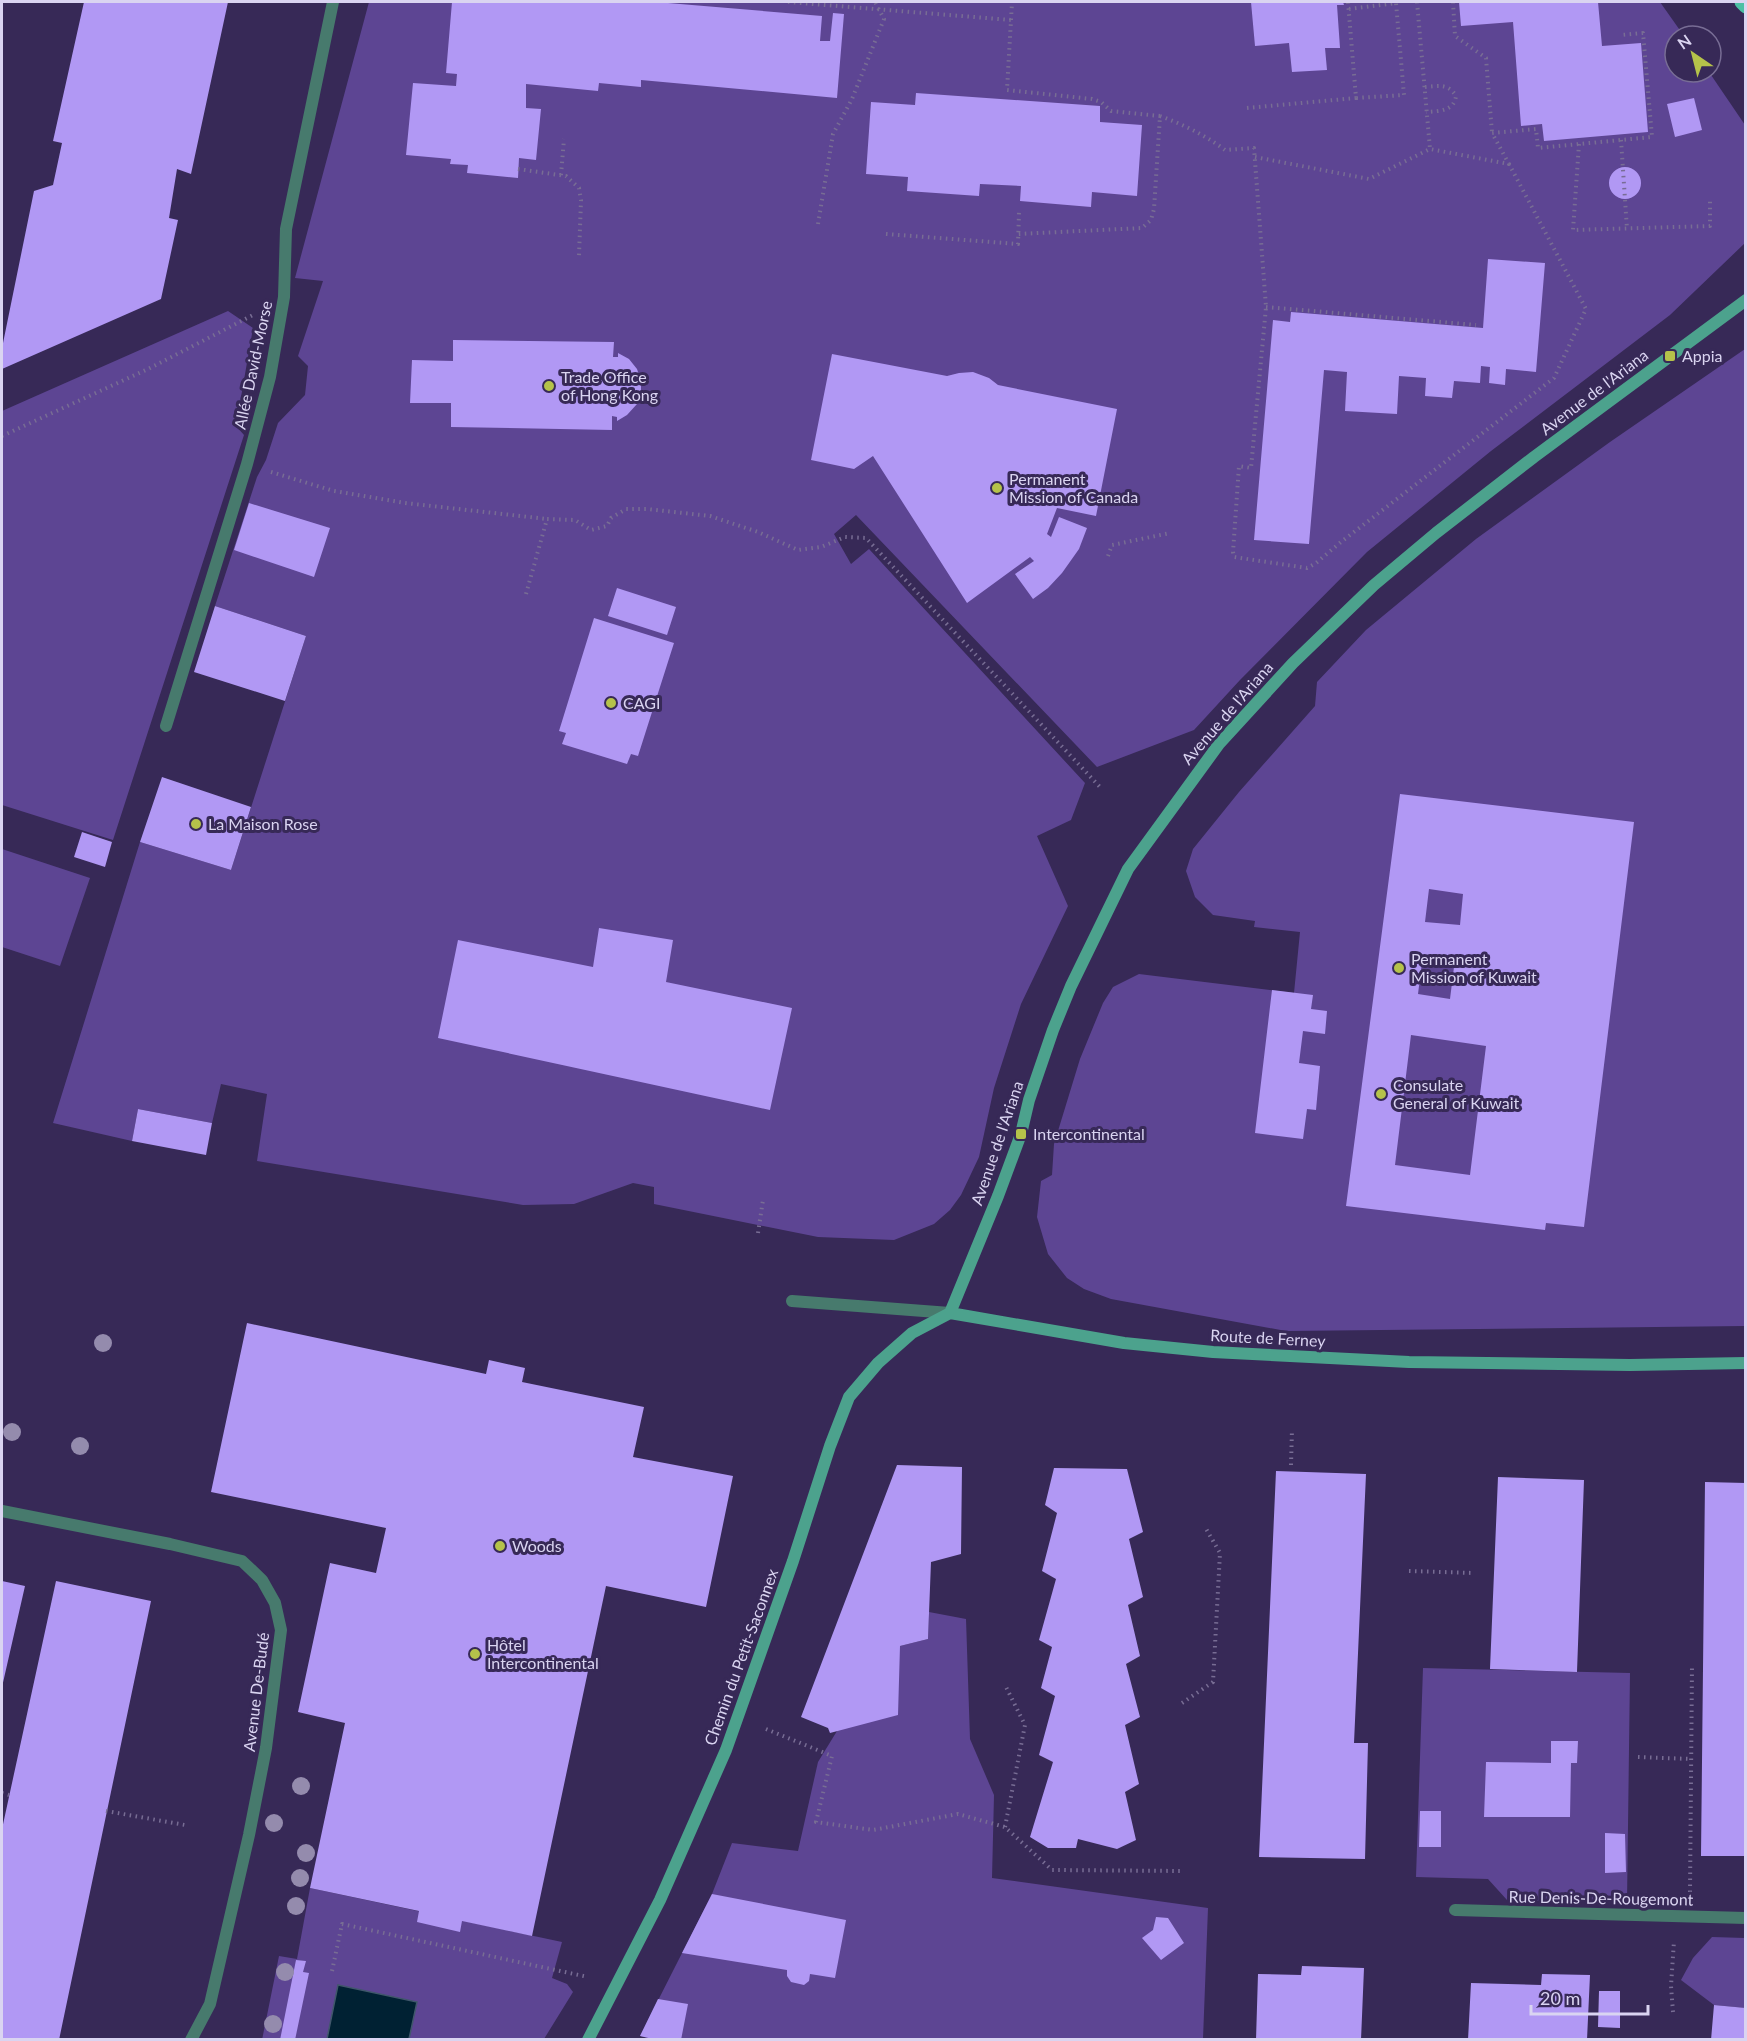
<svg xmlns="http://www.w3.org/2000/svg" width="1747" height="2041" viewBox="0 0 1747 2041" font-family="Lato,sans-serif">
  <style>
    .green { fill: #5d4593 }
    .water { fill: #002133; stroke: #41576c; stroke-width: 1.5 }
    .building { fill: #b198f4; fill-rule: evenodd }
    .lines { fill: none; stroke-linecap: round; stroke-linejoin: round }
    .path { stroke: #786d94; stroke-width: 4; stroke-dasharray: 1.5 4.5; stroke-linecap: butt }
    .lane { stroke: #477a6d; stroke-width: 12 }
    .street { stroke: #477a6d; stroke-width: 12 }
    .secondary { stroke: #4ca28d; stroke-width: 12 }
    .primary { stroke: #4cc0a5; stroke-width: 15 }
    .tree { fill: #948bad }
    .poi-dot { fill: #b5c24a; stroke: #372957; stroke-width: 2 }
    .labels { text-anchor: middle; stroke-width: 6; stroke-linejoin: round; paint-order: stroke }
    .poi-label { font-size: 16px; fill: #dad4f1; stroke: #372957; text-anchor: start }
    .street-label { font-size: 16px; fill: #dad4f1; stroke: #372957 }
  </style>
  <rect width="100%" height="100%" fill="#372957"/>
  <path class="green" d="M369,2H1660L1684,36H1675V72H1709L1745,125V243L1670,315L1491,451L1367,552L1240,680L1194,730L1097,767L856,515L834,534L851,564L869,549L1085,783L1071,820L1037,836L1068,906L1021,1004L994,1088L979,1157L961,1195L950,1210L934,1224L894,1240L818,1237L654,1204V1187L633,1183L574,1204L523,1205L257,1161L267,1094L221,1084L212,1123L138,1109L132,1141L53,1123L140,842L231,870L306,636L215,606L257,477L266,460L278,423L305,395L308,366L298,356L323,281L295,278Z
    M228,311L253,328L236,426L244,435L113,840L2,805V411Z
    M1745,349V1326L1286,1331L1111,1299L1084,1289L1067,1278L1048,1254L1037,1217L1041,1181L1052,1175L1054,1144L1080,1059L1103,1003L1113,987L1139,974L1294,993L1300,932L1254,927L1255,921L1213,915L1195,897L1186,871L1193,849L1239,792L1315,706L1317,682L1366,630L1476,539L1610,442Z
    M2,849L90,878L60,966L2,947Z
    M929,1612L966,1619L970,1739L994,1795L992,1878L1208,1908L1203,2039L657,2040L640,2036L712,1894L732,1843L798,1851L818,1762L837,1731L900,1646L928,1639Z
    M1423,1668L1630,1673L1627,1903L1507,1900L1488,1879L1416,1877Z
    M310,1888L562,1942L552,1978L567,1984L573,1992L544,2039L262,2040L279,1956L297,1959Z
    M1712,1937L1745,1938V2008L1714,2005L1681,1980L1693,1958Z"/>
  <path class="water" d="M338,1985L417,2002L409,2039H327Z"/>
  <path class="building" d="M84,2H228L191,174L177,169L169,218L178,220L161,299L2,369V348L34,191L53,185L62,143L53,141Z
    M452,2H656L822,16L820,41H830L833,13L844,14L837,98L641,80V87L599,83L598,91L526,84V108L541,109L536,160L519,158L518,178L467,173L468,165L450,164L451,159L406,155L413,83L456,86L457,74L446,73Z
    M1251,2H1343L1344,5H1337L1340,48H1325L1327,70L1292,72L1289,43L1255,46Z
    M1459,2H1598L1602,46L1641,43L1648,132L1544,141L1542,124L1521,126L1513,22L1461,26Z
    M916,93L1100,106V122L1142,125L1137,196L1092,192L1091,207L1020,201L1021,186L980,184L979,196L907,191L908,177L866,174L871,102L915,105Z
    M1694,98L1702,130L1675,137L1667,104Z
    M1609 183a16 16 0 1 1 32 0a16 16 0 1 1-32 0Z
    M1488,259L1545,263L1536,372L1506,369L1505,385L1489,383L1490,367L1481,366L1480,383L1454,381L1452,398L1425,396L1426,378L1399,376L1397,414L1345,411L1347,372L1324,370L1309,544L1254,540L1273,320L1290,322L1291,312L1483,328Z
    M453,340L614,342L613,357H618V353L629,359L637,369L641,381V392L637,404L627,415L617,421V417L612,416V430L451,427V403H410L412,360L453,361Z
    M832,354L947,376L959,373L973,372L989,378L998,385L1117,409L1096,516L1057,508L1047,534L1051,537L1059,517L1087,528L1079,549L1062,573L1048,588L1033,599L1015,574L1034,561L1030,557L967,603L873,456L854,469L811,460Z
    M249,503L330,528L314,577L234,550Z
    M617,588L676,607L667,635L608,616Z
    M215,606L306,636L285,701L194,672Z
    M594,618L674,643L638,756L631,754L627,764L562,744L566,733L559,731Z
    M162,777L251,807L231,870L140,842Z
    M1400,794L1634,822L1584,1227L1546,1223L1545,1230L1346,1206ZM1429,889L1463,894L1460,925L1425,922ZM1422,962L1454,967L1450,999L1418,994ZM1411,1035L1486,1046L1470,1175L1395,1165Z
    M82,832L112,842L105,867L74,857Z
    M599,928L673,940L666,982L792,1008L770,1110L438,1038L458,940L593,967Z
    M1272,990L1313,995L1311,1009L1327,1011L1325,1034L1303,1031L1299,1063L1320,1066L1316,1110L1307,1109L1303,1139L1255,1133Z
    M138,1109L212,1123L206,1155L132,1141Z
    M247,1323L486,1374L489,1360L525,1368L522,1382L644,1407L633,1457L733,1476L706,1607L606,1586L532,1936L462,1921L460,1932L417,1922L419,1911L310,1888L345,1723L298,1712L330,1563L376,1573L386,1528L211,1492Z
    M897,1465L962,1467L961,1554L931,1562L928,1639L900,1646L898,1715L830,1733L828,1728L801,1717Z
    M1054,1468L1127,1469L1143,1532L1129,1539L1143,1597L1128,1605L1140,1656L1126,1664L1140,1717L1125,1725L1139,1784L1125,1792L1136,1840L1117,1849L1078,1839L1076,1848H1048L1030,1837L1053,1762L1039,1755L1055,1696L1041,1688L1052,1647L1039,1640L1056,1579L1042,1571L1057,1513L1045,1505Z
    M1276,1471L1366,1474L1354,1743H1368L1365,1859L1259,1857Z
    M1498,1477L1584,1480L1577,1672L1490,1669Z
    M1705,1482L1746,1483V1856H1701Z
    M2,1581L25,1586L2,1687Z
    M56,1581L151,1601L59,2040H2V1829Z
    M1551,1741H1578L1577,1763H1571L1570,1817H1484L1486,1762L1551,1763Z
    M1420,1811H1441V1847H1419Z
    M1605,1833L1625,1834L1626,1872L1605,1873Z
    M712,1894L846,1920L835,1978L810,1974L809,1981L804,1985L791,1982L787,1976V1970L682,1953Z
    M1156,1917L1168,1918L1184,1943L1161,1960L1142,1938L1153,1930Z
    M296,1960L306,1961L303,1972L309,1973L295,2040H280Z
    M1302,1966L1364,1968L1361,2040H1256L1258,1974L1301,1975Z
    M1542,1974L1590,1975L1587,2040H1468L1471,1983L1541,1985Z
    M1599,1991H1620V2028L1598,2027Z
    M658,1999L688,2004L681,2040H657L640,2036Z
    M1714,2005L1746,2008V2040H1711Z"/>
  <g class="lines">
    <path class="path" d="M788,2L1011,20L1007,90L1092,99L1101,102L1111,111L1160,116L1154,209L1151,220L1142,228L1018,234
      M1417,2L1430,149
      M1453,2L1455,36L1486,58L1492,133
      M1349,9L1396,3L1404,95L1356,98
      M1011,20L1012,2
      M1425,87C1438,86 1448,83 1456,96C1454,111 1440,111 1426,112
      M1247,108L1356,98L1348,2
      M1160,116C1184,125 1205,135 1225,150L1254,148L1266,307L1251,468L1239,466L1233,552L1234,557L1307,568L1316,563L1341,542L1554,378L1586,309L1509,164
      M1621,140L1627,229
      M1579,144L1573,230L1710,226V200
      M1255,157L1369,179L1430,149L1509,164L1492,133L1536,129L1538,148L1652,137L1643,33L1621,35
      M518,169L566,176L579,188L581,200L579,256
      M561,175L564,139
      M818,224L833,134L852,99L884,19L875,2
      M886,234L1018,244L1019,212
      M1266,307L1476,325
      M2,436L148,369L255,314
      M271,472L334,491L405,503L547,519
      M1108,556L1112,545L1170,533
      M526,594L547,519L575,520L591,530L607,526L611,518L626,509H647L710,516L758,532L798,550L821,547L845,537L866,538L1100,787
      M758,1233L763,1200
      M1291,1465L1292,1429
      M1409,1571L1474,1573
      M1182,1703L1213,1682L1220,1553L1205,1527
      M766,1729L832,1756L816,1822L873,1830L958,1814L1005,1827L1052,1870L1184,1871
      M1638,1757L1691,1759
      M2,1793L9,1795
      M106,1811L185,1825
      M1005,1827L1025,1725L1005,1685
      M1690,1892L1692,1665
      M332,1971L342,1924L588,1977
      M1673,2012L1671,1986L1674,1941"/>
    <path class="lane" d="M166,726L247,464L270,377L284,297L286,229L333,2
      M792,1301L950,1313"/>
    <path class="street" d="M2,1511L170,1544L242,1561L262,1580L275,1603L281,1630L266,1748L249,1835L210,2004L191,2040
      M1455,1910L1746,1918"/>
    <path class="secondary" d="M950,1313L998,1196L1021,1134L1029,1100L1053,1030L1071,986L1128,869L1219,744L1293,663L1374,585L1436,533L1534,457L1746,300
      M950,1313L1124,1343L1213,1352L1409,1362L1630,1365L1746,1363
      M588,2040L660,1900L726,1750L793,1561L830,1446L849,1397L878,1363L912,1333L950,1313"/>
    <path class="primary" d="M1742,2L1746,6"/>
  </g>
  <g class="tree">
    <circle cx="103" cy="1343" r="9"/>
    <circle cx="12" cy="1432" r="9"/>
    <circle cx="80" cy="1446" r="9"/>
    <circle cx="301" cy="1786" r="9"/>
    <circle cx="274" cy="1823" r="9"/>
    <circle cx="306" cy="1853" r="9"/>
    <circle cx="300" cy="1878" r="9"/>
    <circle cx="296" cy="1906" r="9"/>
    <circle cx="285" cy="1972" r="9"/>
    <circle cx="273" cy="2024" r="9"/>
  </g>
  <g class="poi-dot">
    <rect x="1664" y="350" width="12" height="12" rx="3"/>
    <circle cx="549" cy="386" r="6"/>
    <circle cx="997" cy="488" r="6"/>
    <circle cx="611" cy="703" r="6"/>
    <circle cx="196" cy="824" r="6"/>
    <circle cx="1399" cy="968" r="6"/>
    <circle cx="1381" cy="1094" r="6"/>
    <rect x="1015" y="1128" width="12" height="12" rx="3"/>
    <circle cx="500" cy="1546" r="6"/>
    <circle cx="475" cy="1654" r="6"/>
  </g>
  <g class="labels">
    <g class="poi-label">
      <text x="1682" y="362">Appia</text>
      <text x="561" y="383">Trade Office<tspan x="561" dy="18">of Hong Kong</tspan></text>
      <text x="1009" y="485">Permanent<tspan x="1009" dy="18">Mission of Canada</tspan></text>
      <text x="623" y="709">CAGI</text>
      <text x="208" y="830">La Maison Rose</text>
      <text x="1411" y="965">Permanent<tspan x="1411" dy="18">Mission of Kuwait</tspan></text>
      <text x="1393" y="1091">Consulate<tspan x="1393" dy="18">General of Kuwait</tspan></text>
      <text x="1033" y="1140">Intercontinental</text>
      <text x="512" y="1552">Woods</text>
      <text x="487" y="1651">Hôtel<tspan x="487" dy="18">Intercontinental</tspan></text>
    </g>
    <g class="street-label">
      <text transform="translate(253 365) rotate(-78)" y="6">Allée David-Morse</text>
      <text transform="translate(1594 392) rotate(-37)" y="6">Avenue de l'Ariana</text>
      <text transform="translate(1227 713) rotate(-49)" y="6">Avenue de l'Ariana</text>
      <text transform="translate(997 1143) rotate(-71)" y="6">Avenue de l'Ariana</text>
      <text transform="translate(1268 1338) rotate(3)" y="6">Route de Ferney</text>
      <text transform="translate(741 1657) rotate(-70)" y="6">Chemin du Petit-Saconnex</text>
      <text transform="translate(256 1692) rotate(-83)" y="6">Avenue De-Budé</text>
      <text transform="translate(1601 1898) rotate(1)" y="6">Rue Denis-De-Rougemont</text>
    </g>
  </g>
  <rect width="1747" height="2041" fill="none" stroke="#dad4f1" stroke-width="6"/>
  <g transform="translate(1693 54) rotate(325)"><circle r="28" fill="#372957" stroke="#786d95" stroke-width="1.5"/>
  <path d="M0-4.5L10 22L0 15L-10 22Z" fill="#b5c24a"/>
  <text y="-9" font-size="16" font-weight="bold" text-anchor="middle" fill="#dad4f1">N</text>
  </g>
  <path d="M1531 2005v9h117v-9" fill="none" stroke="#dad4f1" stroke-width="3"/>
  <text x="1540" y="2005" font-size="18" fill="#dad4f1" stroke="#372957" stroke-width="4.5" paint-order="stroke">20 m</text>
</svg>
